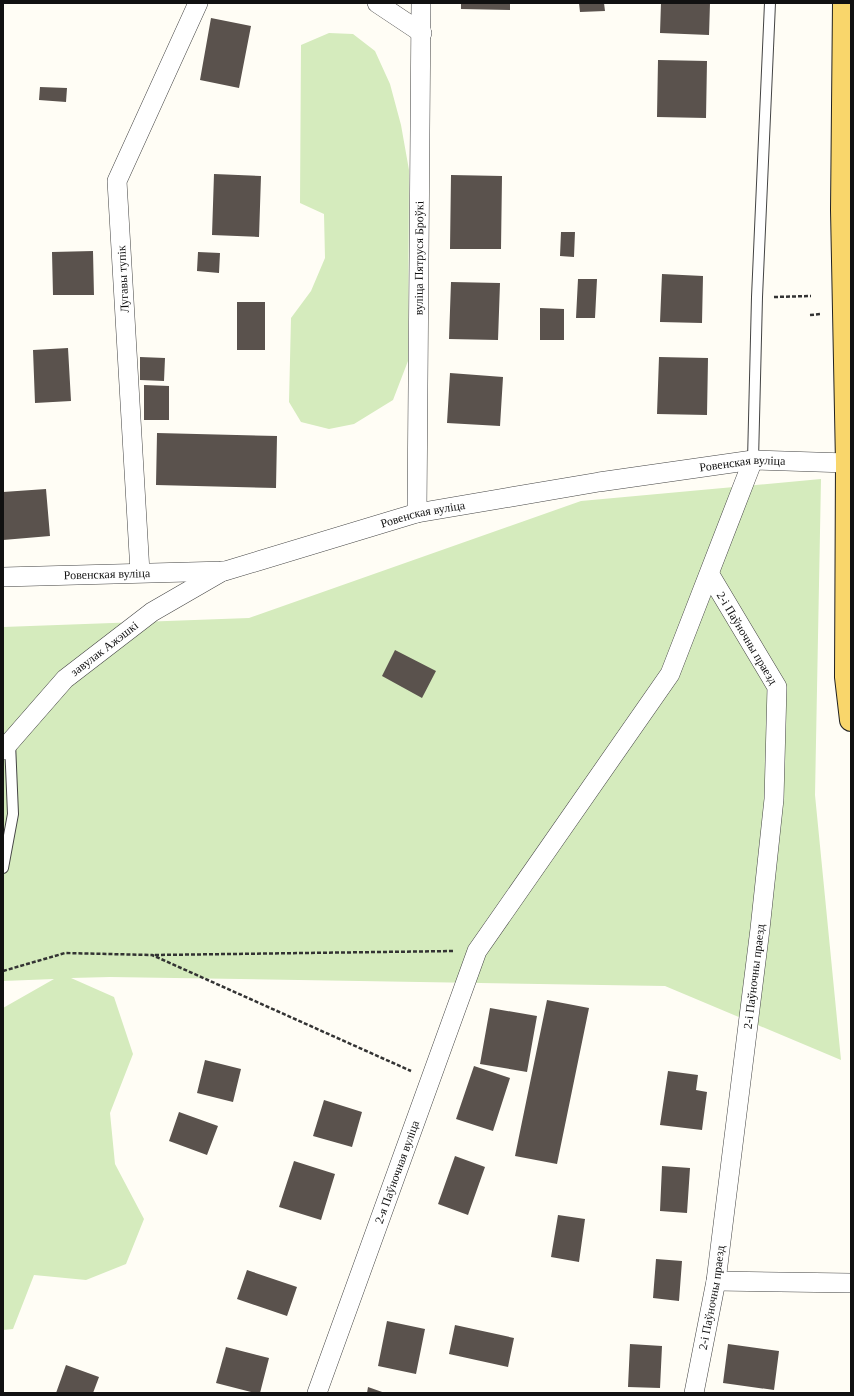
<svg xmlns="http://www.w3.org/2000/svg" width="854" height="1396" viewBox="0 0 854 1396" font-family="Georgia,serif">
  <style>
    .green { fill: #d5ebbd }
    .building { fill: #5a524d }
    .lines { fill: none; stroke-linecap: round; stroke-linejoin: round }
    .service-casing { stroke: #444; stroke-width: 12 }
    .minor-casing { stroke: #444; stroke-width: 20 }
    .primary-casing { stroke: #222; stroke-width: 24 }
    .path { stroke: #333; stroke-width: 2.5; stroke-dasharray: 4 2; stroke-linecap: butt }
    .service { stroke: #fff; stroke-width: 10 }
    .minor { stroke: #fff; stroke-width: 19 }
    .primary { stroke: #f9d66b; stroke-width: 22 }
    .labels { text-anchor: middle; stroke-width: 4; stroke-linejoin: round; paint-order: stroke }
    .street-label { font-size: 12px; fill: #111; stroke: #fff }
  </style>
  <rect width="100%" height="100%" fill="#fffdf5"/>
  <path class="green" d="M329,33L353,34L375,51L390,84L401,125L409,170L408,361L393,400L354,424L329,429L301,422L289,402L291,318L311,291L325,258L324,214L300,203L301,45Z
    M821,479L815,795L841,1060L665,986L110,977L71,978L114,997L133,1054L110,1113L115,1164L144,1219L126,1264L86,1280L34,1275L13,1329L3,1330V1008L54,979L3,981V627L249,618L581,501Z"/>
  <path class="building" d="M461,3H510V10L461,9Z
    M579,3H604L605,11L580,12Z
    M661,3H710L709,35L660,33Z
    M211,18L251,26L239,88L200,80Z
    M658,60L707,61L706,118L657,117Z
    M40,87L67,88L66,102L39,100Z
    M214,174L261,176L259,237L212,235Z
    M451,175L502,176L501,249H450Z
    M561,232H575L574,257L560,256Z
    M93,251L94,295H53L52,252Z
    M198,252L220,253L219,273L197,271Z
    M662,274L703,276L702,323L660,322Z
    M578,279H597L595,318H576Z
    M451,282L500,283L498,340L449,339Z
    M237,302H265V350H237Z
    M540,308L564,309V340H540Z
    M68,348L71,401L35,403L33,350Z
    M140,357L165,358L164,381L140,380Z
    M659,357L708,358L707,415L657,414Z
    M450,373L503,377L500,426L447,423Z
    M144,385L169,386V420H144Z
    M157,433L277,436L276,488L156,485Z
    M46,489L50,536L3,540V492Z
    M395,650L436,671L422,698L382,676Z
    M547,1000L589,1008L557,1164L515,1156Z
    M490,1008L537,1016L527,1072L480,1064Z
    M205,1060L241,1069L233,1102L197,1093Z
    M474,1066L510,1078L493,1131L456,1119Z
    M668,1071L698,1075L696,1090L707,1092L702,1130L660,1125Z
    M324,1100L362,1112L352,1147L313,1136Z
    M179,1112L218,1126L207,1155L169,1141Z
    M455,1156L485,1167L468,1215L438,1204Z
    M294,1161L335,1174L321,1220L279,1207Z
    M662,1166L690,1168L687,1213L660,1211Z
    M558,1215L585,1219L579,1262L551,1257Z
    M656,1259L682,1261L679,1301L653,1298Z
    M247,1270L297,1287L287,1316L237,1299Z
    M387,1321L425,1329L416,1374L378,1366Z
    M455,1325L514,1338L508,1367L449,1354Z
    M630,1344L662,1346L660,1388L628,1387Z
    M728,1344L779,1351L774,1390L723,1383Z
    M226,1347L269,1358L260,1393H255L216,1383Z
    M66,1365L99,1377L93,1393H56Z
    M368,1387L385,1393H367Z"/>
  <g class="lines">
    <g class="service-casing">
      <path id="service" d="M753,460L757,297L770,3
        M3,868L13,814L10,743"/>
    </g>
    <g class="minor-casing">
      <g id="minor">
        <path d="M377,3L422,33"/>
        <path id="s1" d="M417,513L421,3"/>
        <path d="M140,572L117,181L198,3"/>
        <path id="s2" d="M3,577L225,571L417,513L599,482L753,460L847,463"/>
        <path id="s3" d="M3,750L65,679L152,612L223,571"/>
        <path d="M716,1281L851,1283"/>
        <path id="s4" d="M317,1393L477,951L670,674L753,460"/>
        <path id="s5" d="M694,1393L716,1281L760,929L774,799L777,687L710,575"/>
      </g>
    </g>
    <g class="primary-casing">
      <path id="primary" d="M844,3L842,210L847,463L846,677L851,720"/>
    </g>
    <path class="path" d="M774,297L811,296
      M810,315L821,314
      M155,955L454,951
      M3,971L65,953L152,955L411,1071"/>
    <use href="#service" class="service"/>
    <use href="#minor" class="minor"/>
    <use href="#primary" class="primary"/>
  </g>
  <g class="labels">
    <g class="street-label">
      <text dy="4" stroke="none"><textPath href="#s1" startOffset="255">вуліца Пятруся Броўкі</textPath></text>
      <text transform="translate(123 279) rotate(-93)" y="4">Лугавы тупік</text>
      <text dy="4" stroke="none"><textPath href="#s2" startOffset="752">Ровенская вуліца</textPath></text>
      <text dy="4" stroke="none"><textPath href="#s2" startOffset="428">Ровенская вуліца</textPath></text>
      <text dy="4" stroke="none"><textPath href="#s2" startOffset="104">Ровенская вуліца</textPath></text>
      <text transform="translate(747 638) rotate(59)" y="4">2-і Паўночны праезд</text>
      <text dy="4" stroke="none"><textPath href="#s3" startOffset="144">завулак Ажэшкі</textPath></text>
      <text dy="4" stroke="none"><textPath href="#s5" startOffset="421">2-і Паўночны праезд</textPath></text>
      <text dy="4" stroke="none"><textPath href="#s4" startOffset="235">2-я Паўночная вуліца</textPath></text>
      <text dy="4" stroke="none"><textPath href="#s5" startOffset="97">2-і Паўночны праезд</textPath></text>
    </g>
  </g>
  <rect width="854" height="1396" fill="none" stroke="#111111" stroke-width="8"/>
</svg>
